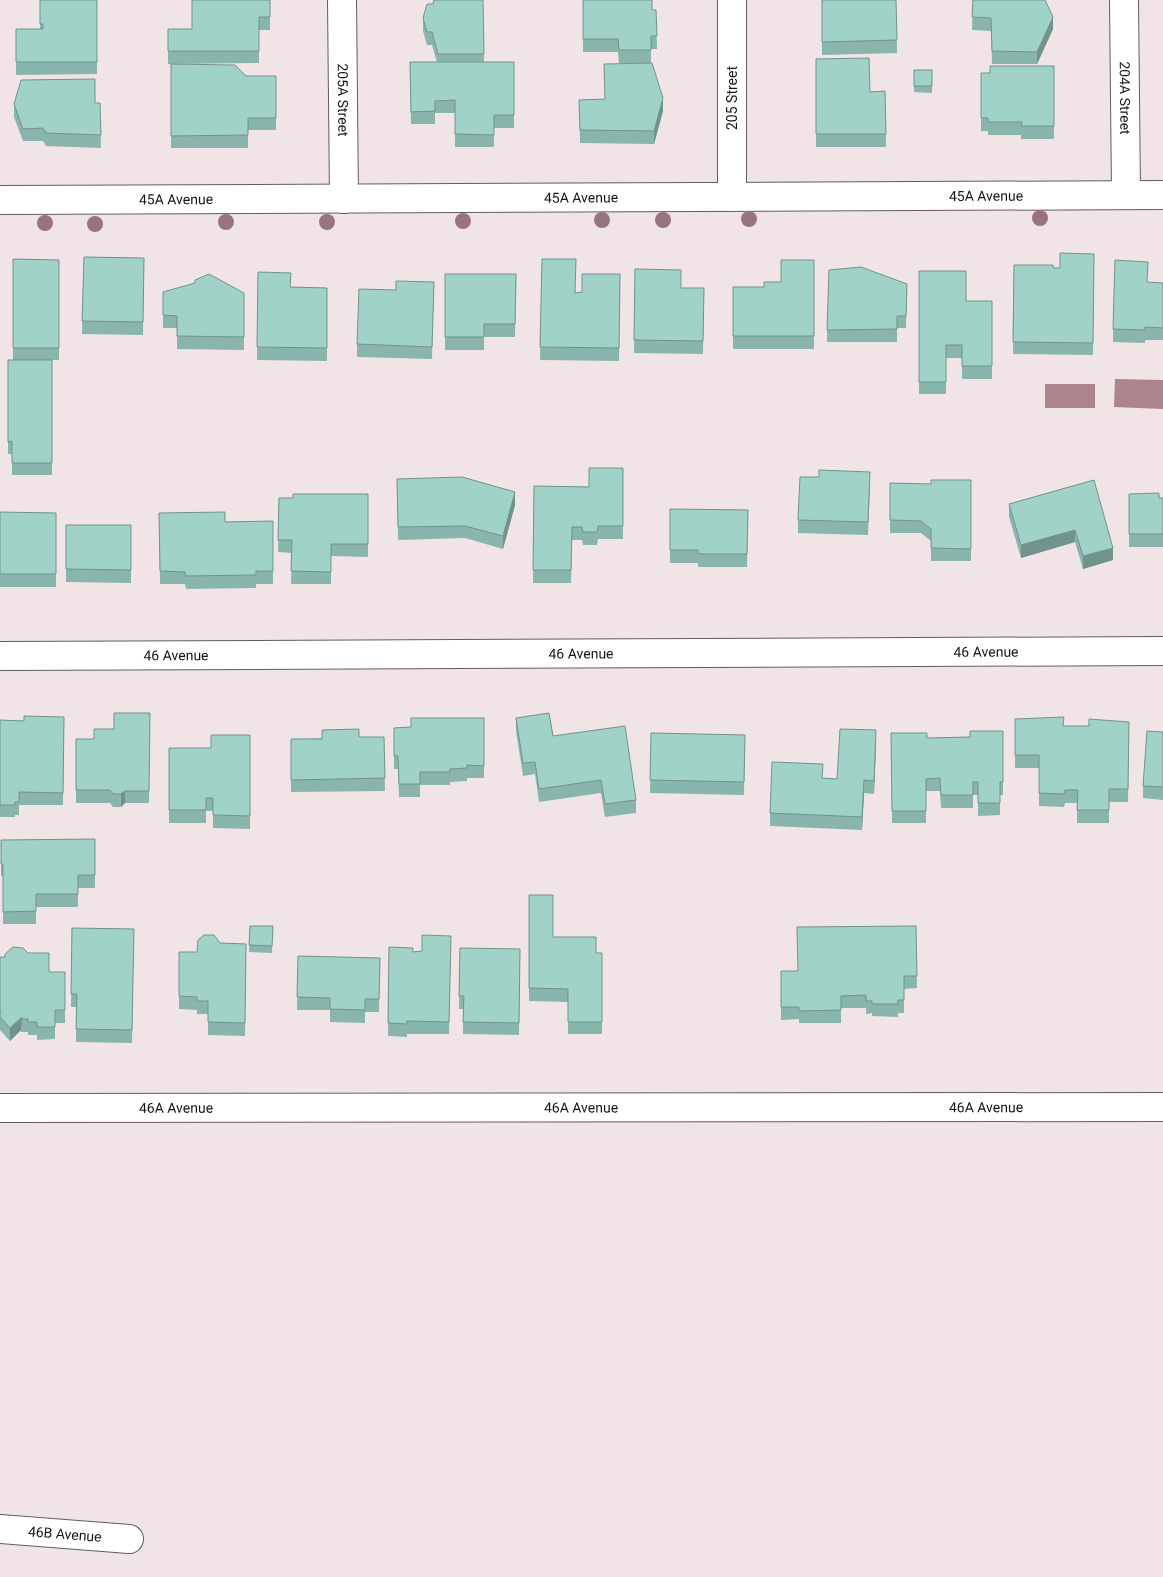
<svg xmlns="http://www.w3.org/2000/svg" width="1163" height="1577" viewBox="0 0 1163 1577" font-family="Roboto,sans-serif">
  <style>
    .water { fill: #ad838d }
    .lines { fill: none; stroke-linecap: round; stroke-linejoin: round }
    .street-casing { stroke: #665b5d; stroke-width: 30 }
    .secondary-casing { stroke: #665b5d; stroke-width: 30 }
    .street { stroke: #fff; stroke-width: 28 }
    .secondary { stroke: #fff; stroke-width: 28 }
    .tree { fill: #987480 }
    .wall { fill: #8ab5ac }
    .shaded-wall { fill: #71938c }
    .building { fill: #a1d2c8; stroke: #71938c }
    .labels { text-anchor: middle; stroke-width: 4.5; stroke-linejoin: round; paint-order: stroke }
    .street-label { font-size: 14px; fill: #191415; stroke: #fff }
  </style>
  <rect width="100%" height="100%" fill="#f1e4e7"/>
  <path class="water" d="M1115,379L1163,380V409L1114,407Z
    M1045,384H1095V408H1045Z"/>
  <g class="lines">
    <g class="street-casing">
      <g id="street">
        <path id="s1" d="M342,0L344,199"/>
        <path id="s2" d="M1124,0L1126,194"/>
        <path d="M732,197V0"/>
        <path id="s3" d="M0,200L1163,195"/>
        <path id="s4" d="M0,656L1163,651"/>
        <path id="s5" d="M0,1529L129,1539"/>
      </g>
    </g>
    <g class="secondary-casing">
      <g id="secondary">
        <path id="s6" d="M0,1108L1163,1107"/>
      </g>
    </g>
    <use href="#street" class="street"/>
    <use href="#secondary" class="secondary"/>
  </g>
  <g class="tree">
    <circle cx="1040" cy="218" r="8"/>
    <circle cx="749" cy="219" r="8"/>
    <circle cx="602" cy="220" r="8"/>
    <circle cx="663" cy="220" r="8"/>
    <circle cx="463" cy="221" r="8"/>
    <circle cx="226" cy="222" r="8"/>
    <circle cx="327" cy="222" r="8"/>
    <circle cx="45" cy="223" r="8"/>
    <circle cx="95" cy="224" r="8"/>
  </g>
  <path class="wall" d="M40,0H97V74L16,75V29H40Z
    M270,0V30H259V63L168,64V29H192Z
    M483,0L484,62H514V128H494V147H455V113H435V124H411L410,62H437L432,45H427L423,31V18Z
    M583,0L652,10H656L657,49H651V63H619L618,52H583Z
    M822,0H896L897,53L822,55Z
    M973,0L1053,29L1037,64H992L991,31L972,30Z
    M816,59L870,92L885,91L886,147H816Z
    M171,64L246,76H276V130H248V148H171Z
    M1054,66V139H1021V135H988V131H981V73H990Z
    M914,70H932V93L914,92Z
    M579,100L663,111L654,144L580,143Z
    M100,103L101,148L46,146L43,141H23L14,117V104Z
    M1094,254L1093,355L1013,354L1014,265L1060,268Z
    M84,257L144,258L143,335L82,334Z
    M13,259L59,260V360H52V475H12V454H8V360H13Z
    M542,259L575,293L582,292L620,274L619,361L540,360Z
    M814,260V349H733V287H764L781,282Z
    M635,269L681,288H704L703,354L634,353Z
    M919,271L966,301H992V379H962V358H946V394H919Z
    M258,272L291,287L327,288V361L257,360Z
    M445,274H516L515,337H484V350H445Z
    M434,282L432,359L357,357V344L396,290Z
    M1148,282L1163,283V340H1145V343L1113,342V329Z
    M907,284L906,328H897V342H827V330Z
    M163,292L244,293V350L177,349V328H163Z
    M623,468V539H598L597,545H583L582,540H572L571,583H533L534,486L589,487Z
    M819,477L870,485L868,535L798,533V520Z
    M397,479L515,505L503,549L465,538L398,540Z
    M971,480V561H931V541L921,533H890V483L931,484Z
    M1094,480L1113,560L1083,569L1075,542L1021,558L1009,517V504Z
    M368,494V557L331,556V584H291L292,553L278,552L279,498H293Z
    M1129,494L1163,498V547H1129Z
    M670,509L748,510L747,567H698V563H670Z
    M0,512L56,513V587H0Z
    M159,513L225,522L273,521V584H256V588L186,589L185,584H160Z
    M66,525H131V583L66,582Z
    M150,713L149,803H125L121,807H113L110,803H76V739H94Z
    M64,717L63,805H19V815H15V817H0V720L24,721Z
    M484,718V778H467V781L450,782V785H420V797H399L398,769H394V728L411,727Z
    M516,718L553,736L636,800V813L605,817L601,793L539,802L535,774L523,776L516,731Z
    M1015,719L1064,726H1089L1129,722L1128,802H1109V823H1077V803H1065L1064,807L1039,806V768H1015Z
    M1003,731V795H1000V815L978,816V795H973V808H941L940,791H926V823H892L891,733L927,738L970,737Z
    M1163,732V800L1143,798V786Z
    M651,733L745,735L744,795L650,793Z
    M250,735V829L213,828V811H206V823H169V748H211Z
    M384,737L385,791L291,792V739Z
    M876,743L874,794L864,793L862,830L770,826V813L837,779Z
    M95,839V888H78V907H36V924H3V876H1V840Z
    M529,895L553,937L596,953H602V1034H568V1002L529,1001Z
    M250,926H273L272,953L249,952Z
    M916,926L917,988L904,989V1013H898V1017L872,1016V1013L866,1014V1008H841V1023H799V1019L781,1020V971H798Z
    M72,928L134,929L132,1043L76,1042V1007H71Z
    M451,936L449,1034H407V1037L388,1036L389,947L413,952L422,951Z
    M220,943L246,944L245,1036L208,1035V1014H197V1010L179,1009V952H197Z
    M460,948L520,962L519,1035L463,1034V1009H459Z
    M298,956L380,958L379,1012H365V1023L330,1022V1010H297Z
    M0,957L49,972H65V1023H55V1039L37,1040V1035H28V1032H21V1030L10,1041L0,1030Z"/>
  <path class="shaded-wall" d="M1053,17V29L1037,64V52Z
    M663,98V111L654,144V131Z
    M515,492V505L503,549V536Z
    M1075,530V542L1021,558V545Z
    M1113,548V560L1083,569V556Z
    M876,730V743L874,794V781Z
    M864,780V793L862,830V817Z
    M125,791V803L121,807V794Z
    M22,1017L21,1030L10,1041V1028Z"/>
  <path class="building" d="M40,0H97V62H16V29H43V24H40Z
    M192,0H270V17H259V51H168V29H192Z
    M434,0H483L484,54H438L432,32H427L423,18L427,4H433Z
    M583,0H652V10H656L657,36H651V50H619L618,39H583Z
    M822,0H896L897,40L822,42Z
    M973,0H1045L1053,17L1037,52L992,51L991,18L972,17Z
    M869,58L870,92L885,91L886,134H816V59Z
    M410,62H514V115H494V135L455,134V100L435,101V111L411,112Z
    M652,63L663,98L654,131L580,130L579,100L605,99L604,64Z
    M171,64L235,65L246,76H276V118H248V135L171,136Z
    M990,66H1054V126H1021L1022,122H988V118H981V73H990Z
    M914,70H932V86H914Z
    M95,79V103H100L101,135L46,133L43,128L23,129L14,104L21,80Z
    M1060,253L1094,254L1093,343L1013,342L1014,265H1053V268H1060Z
    M84,257L144,258L143,322L82,321Z
    M13,259L59,260V348H13Z
    M542,259H576L575,293L582,292V274H620L619,348L540,347Z
    M781,260H814V336H733V287H764V282H781Z
    M1115,260L1148,262L1147,282L1163,283V328L1145,327V330L1113,329Z
    M861,267L907,284L906,316H897V329L827,330L829,270Z
    M635,269L681,270V288H704L703,341L634,340Z
    M919,271H966V301H992V366H962V345H946V382H919Z
    M258,272L291,273L290,287L327,288V348L257,347Z
    M209,274L244,293V337L177,336V316L163,315V292L195,283V280Z
    M445,274H516L515,324H484V337H445Z
    M396,281L434,282L432,347L357,344L359,289L396,290Z
    M8,360H52V463H12V441L8,442Z
    M589,468H623V526H598L597,532H583L582,527H572L571,570H533L534,486L589,487Z
    M819,470L870,472L868,522L798,520L800,477H819Z
    M462,477L515,492L503,536L465,526L398,527L397,479Z
    M931,480H971V549L931,548V529L921,521L890,520V483L931,484Z
    M1094,480L1113,548L1083,556L1075,530L1021,545L1009,504Z
    M1159,493V498H1163V534H1129V494Z
    M293,494H368V544H331V572L291,571L292,540H278L279,498H293Z
    M670,509L748,510L747,554H698V550H670Z
    M0,512L56,513V574H0Z
    M225,512V522L273,521V571H256V575L186,576L185,572L160,571L159,513Z
    M66,525H131V570L66,569Z
    M114,713H150L149,791H125L121,794H113L110,790H76V739H94V729H114Z
    M549,713L553,736L625,726L636,800L605,804L601,780L539,789L535,762L523,763L516,718Z
    M24,716L64,717L63,793L19,792V802H15V805H0V720L24,721Z
    M1064,717L1063,726H1089V719L1129,722L1128,789H1109V810H1077L1078,790H1065L1064,794L1039,793V755H1015V719Z
    M411,718H484V766L467,765V768L450,769V772H420V784H399L398,756H394V728L411,727Z
    M359,729V737H384L385,778L291,780V739H322V730Z
    M840,729L876,730L874,781L864,780L862,817L770,813L772,762L823,764L822,778L837,779Z
    M970,731H1003V782H1000V803H978V782H973V795H941L940,778L926,779V811H892L891,733H927V738L970,737Z
    M1147,731L1163,732V787L1143,786Z
    M651,733L745,735L744,782L650,780Z
    M211,735H250V816L213,815V798H206V810H169V748H211Z
    M95,839V875H78V894H36V911L3,912V864H1V840Z
    M529,895H553V937H596V953H602V1022H568V989L529,988Z
    M250,926H273L272,946L249,945Z
    M916,926L917,976H904V1000H898V1004H872V1001H866V995L841,996V1010L799,1011V1007H781V971H798L797,927Z
    M72,928L134,929L132,1030L76,1029L77,994H71Z
    M204,935H214L220,943L246,944L245,1023L208,1022V1001H197V997L179,996V952H197L198,940Z
    M422,935L451,936L449,1022L407,1021V1024L388,1023L389,947L413,948V952L422,951Z
    M13,947L23,948L28,953H49V972H65V1010H55V1027H37V1022H28V1019H21L22,1017L10,1028L0,1017V1012L1,1011H0V957H5V954Z
    M460,948L520,949L519,1023L463,1022L464,996H459Z
    M298,956L380,958L379,999H365V1010L330,1009V998L297,997Z"/>
  <g class="labels">
    <g class="street-label">
      <text dy="5" stroke="none"><textPath href="#s2" startOffset="98">204A Street</textPath></text>
      <text transform="translate(732 98) rotate(-90)" y="5">205 Street</text>
      <text dy="5" stroke="none"><textPath href="#s1" startOffset="100">205A Street</textPath></text>
      <text dy="5" stroke="none"><textPath href="#s3" startOffset="986">45A Avenue</textPath></text>
      <text dy="5" stroke="none"><textPath href="#s3" startOffset="581">45A Avenue</textPath></text>
      <text dy="5" stroke="none"><textPath href="#s3" startOffset="176">45A Avenue</textPath></text>
      <text dy="5" stroke="none"><textPath href="#s4" startOffset="986">46 Avenue</textPath></text>
      <text dy="5" stroke="none"><textPath href="#s4" startOffset="581">46 Avenue</textPath></text>
      <text dy="5" stroke="none"><textPath href="#s4" startOffset="176">46 Avenue</textPath></text>
      <text dy="5" stroke="none"><textPath href="#s6" startOffset="176">46A Avenue</textPath></text>
      <text dy="5" stroke="none"><textPath href="#s6" startOffset="581">46A Avenue</textPath></text>
      <text dy="5" stroke="none"><textPath href="#s6" startOffset="986">46A Avenue</textPath></text>
      <text dy="5" stroke="none"><textPath href="#s5" startOffset="65">46B Avenue</textPath></text>
    </g>
  </g>
</svg>
